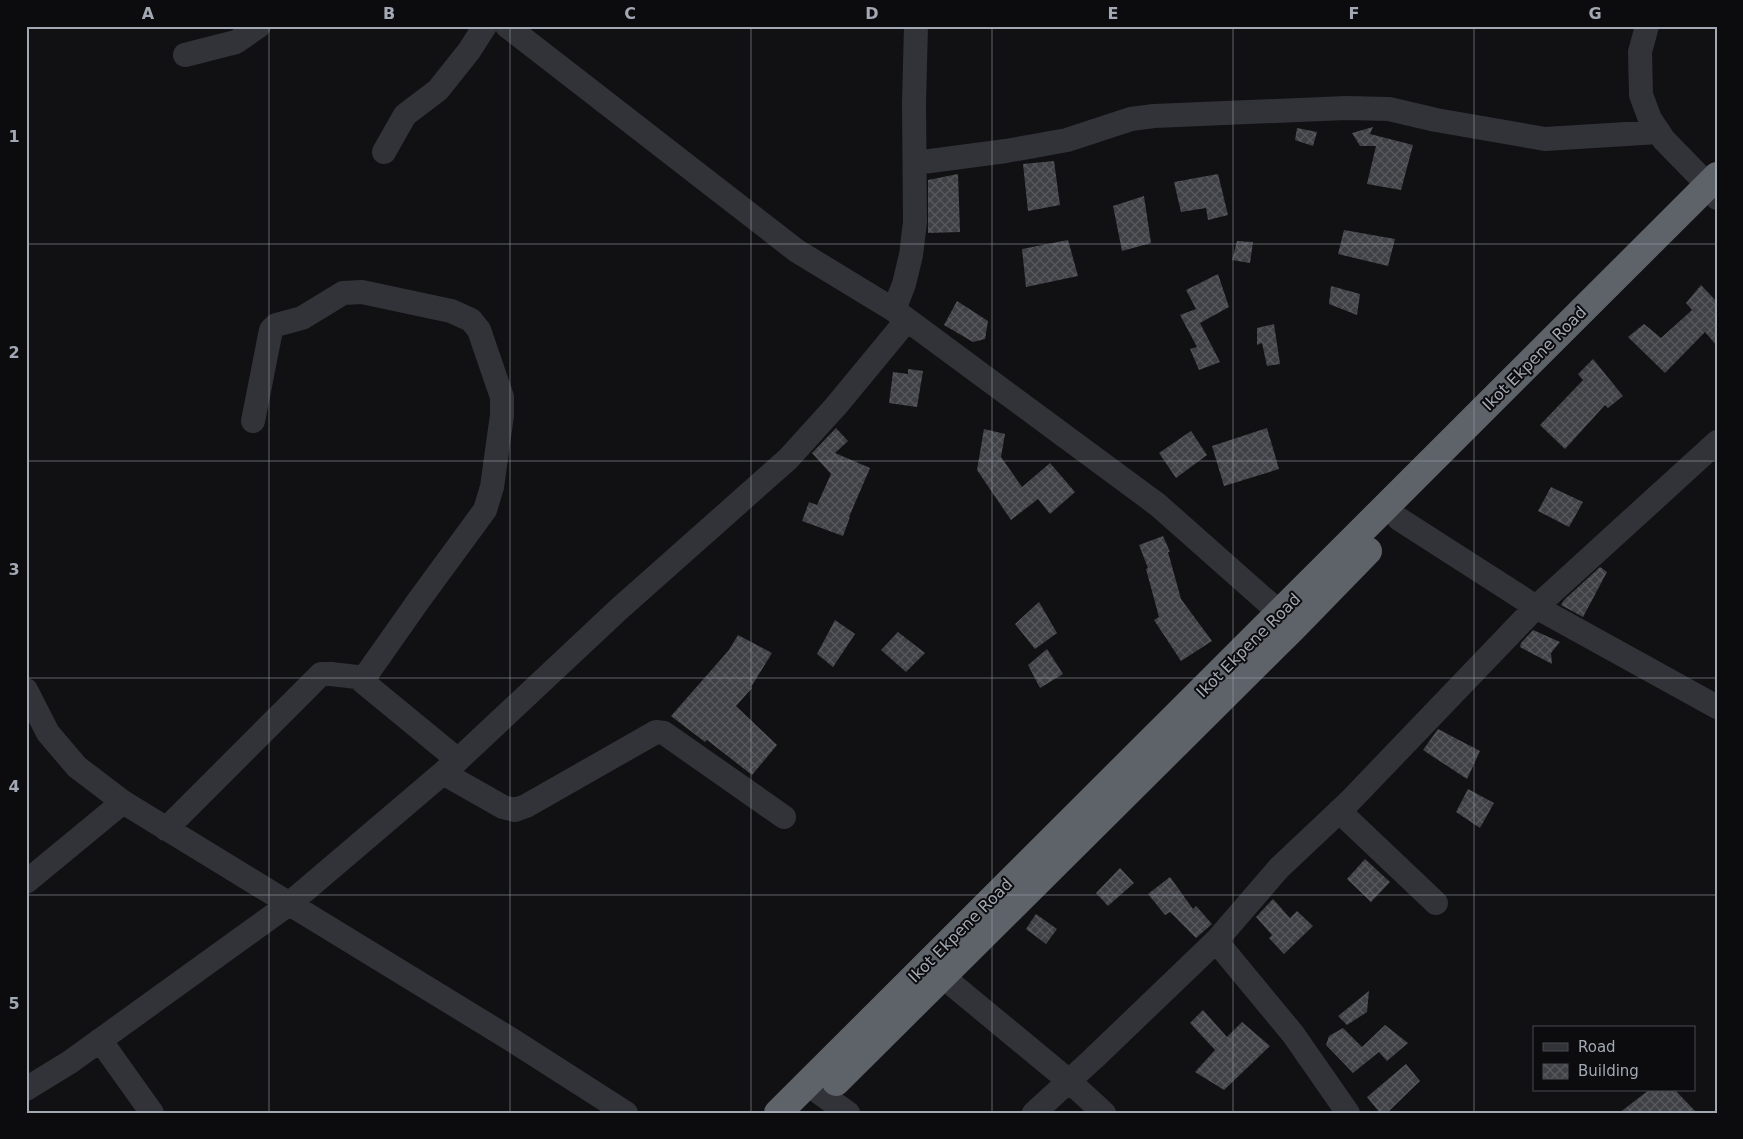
<svg xmlns="http://www.w3.org/2000/svg" width="1743" height="1139" viewBox="0 0 1743 1139" font-family="'DejaVu Sans',sans-serif">
  <style>
    .building { fill: url(#building-cross-hatch) }
    .lines { fill: none; stroke-linecap: round; stroke-linejoin: round }
    .minor { stroke: #323338; stroke-width: 24 }
    .highway { stroke: #5e6269; stroke-width: 28 }
    .grid { fill: none; stroke: #a2a9b4; stroke-width: 1; stroke-opacity: 0.55 }
    .labels { text-anchor: middle; stroke-width: 4; stroke-linejoin: round; paint-order: stroke }
    .street-label { font-size: 16px; fill: #a2a9b4; stroke: #0c0c0e }
    .neatline { fill: none; stroke: #a2a9b4; stroke-width: 2 }
    .grid-label { font-size: 16px; text-anchor: middle; font-weight: bold; fill: #a2a9b4 }
  </style>
  <defs>
    <pattern id="building-cross-hatch" width="8" height="8" patternUnits="userSpaceOnUse" patternTransform="scale(1.25)"><rect width="8" height="8" fill="#404146"/><path d="M0 0l8 8M0 8l8-8" fill="none" stroke="#585a5e"/></pattern>
  </defs>
  <rect width="100%" height="100%" fill="#111113"/>
  <path class="building" d="M1373,127L1370,134L1413,145L1401,190L1367,184L1376,146H1360L1352,133Z
    M1297,128L1317,132L1313,146L1295,140Z
    M1054,161L1060,205L1028,211L1023,164Z
    M958,174L960,232L928,233V180Z
    M1218,174L1228,215L1208,220L1206,208L1181,212L1174,182Z
    M1144,196L1151,243L1122,251L1113,206Z
    M1344,230L1395,239L1388,266L1338,254Z
    M1068,240L1078,276L1026,287L1022,249Z
    M1237,241L1253,242L1250,263L1232,260Z
    M1218,274L1229,307L1200,323L1220,362L1199,370L1190,349L1197,347L1180,315L1196,309L1186,290Z
    M1701,285L1717,302V346L1705,332L1665,373L1628,337L1644,324L1661,338L1692,310L1686,303Z
    M1331,286L1360,294L1357,315L1329,304Z
    M957,301L988,321L985,339L973,342L944,325Z
    M1274,324L1280,364L1267,366L1262,343L1257,345V328Z
    M1593,359L1623,396L1608,408L1605,405L1565,449L1540,425L1583,380L1578,374Z
    M908,369L923,371L917,407L889,403L893,372L908,374Z
    M836,428L848,441L835,453L870,468L849,517H850L843,536L802,521L809,502L817,505L831,474L812,453Z
    M1267,428L1279,469L1224,486L1212,446Z
    M984,429L1005,434L1001,457L1022,487L1050,463L1075,492L1050,514L1038,499L1011,520L977,470Z
    M1191,431L1207,455L1176,478L1159,453Z
    M1551,487L1583,502L1569,527L1538,511Z
    M1163,536L1170,552H1168L1181,599L1212,641L1181,661L1154,620L1159,617L1146,569L1148,568L1139,545Z
    M1600,567L1607,572L1583,617L1561,605L1564,600Z
    M1039,602L1057,633L1035,649L1015,624Z
    M835,620L855,634L833,667L817,654Z
    M1533,630L1560,642L1551,653L1552,664L1520,647L1521,643Z
    M898,632L925,653L906,672L881,650Z
    M738,635L772,653L751,687L752,688L736,706L777,745L752,775L707,740L705,742L671,716L729,650Z
    M1047,649L1063,674L1040,688L1028,665Z
    M1438,729L1480,751L1467,779L1423,750Z
    M1468,789L1494,803L1480,828L1456,812Z
    M1365,859L1390,882L1371,902L1347,879Z
    M1120,868L1134,883L1108,906L1096,893Z
    M1170,877L1193,909L1196,906L1212,924L1196,938L1170,912L1165,915L1148,894Z
    M1273,899L1290,918L1297,911L1313,926L1284,954L1269,938L1272,935L1256,917Z
    M1036,914L1057,929L1046,944L1026,929Z
    M1369,991L1367,1012L1347,1025L1338,1016Z
    M1203,1010L1227,1037L1242,1022L1270,1046L1224,1090L1195,1072L1215,1050L1190,1023Z
    M1385,1025L1408,1043L1387,1061L1379,1052L1353,1073L1326,1045L1329,1036L1343,1028L1362,1047Z
    M1406,1064L1420,1081L1387,1113H1380L1367,1097Z
    M1649,1090H1675L1697,1113H1619Z"/>
  <g class="lines">
    <path class="minor" d="M507,26L797,251L894,310L1158,505L1280,613L1291,626
      M1647,26L1640,52L1641,95L1650,119L1664,140L1708,185L1717,198
      M185,55L236,42L259,26
      M384,152L405,115L438,90L469,51L485,26
      M915,163L1006,151L1067,140L1131,119L1154,116L1346,108L1389,109L1436,120L1545,139L1659,132
      M894,310L904,284L911,255L915,222L914,103L916,26
      M253,421L271,330L276,325L302,318L343,293L362,292L451,311L471,320L479,330L502,397V415L492,487L485,510L419,600L362,681
      M1399,519L1536,607L1717,707
      M26,690L48,733L77,767L123,802L512,1040L626,1113
      M443,773L503,807L515,810L526,806L656,732L664,733L784,817
      M1339,811L1436,903
      M166,829L321,674H331L357,677L458,760
      M26,882L123,802
      M1216,941L1293,1034L1348,1113
      M942,976L1069,1081L1104,1113
      M100,1040L152,1113
      M807,1084L848,1113
      M26,1089L70,1062L289,904L458,760L619,609L788,459L836,406L907,320
      M1034,1113L1094,1058L1216,941L1279,868L1349,802L1536,607L1717,442"/>
    <path class="highway" d="M836,1082L1293,628L1368,551
      M778,1113L1717,176"/>
  </g>
  <path class="grid" d="M269,26V1113M510,26V1113M751,26V1113M992,26V1113M1233,26V1113M1474,26V1113M26,244H1717M26,461H1717M26,678H1717M26,895H1717"/>
  <g class="labels">
    <g class="street-label">
      <text transform="translate(1534 358) rotate(-45)" y="6">Ikot Ekpene Road</text>
      <text transform="translate(1248 645) rotate(-45)" y="6">Ikot Ekpene Road</text>
      <text transform="translate(960 930) rotate(-45)" y="6">Ikot Ekpene Road</text>
    </g>
  </g>
  <rect width="1743" height="1139" fill="none" stroke="#0c0c0e" stroke-width="55"/>
  <rect x="1533" y="1026" width="162" height="65" fill="#0c0c0e" stroke="#484b50"/>
  <rect x="1543" y="1043" width="25" height="8" fill="#323338" stroke="#484b50"/>
  <text x="1578" y="1052" font-size="15" fill="#a2a9b4">Road</text>
  <rect x="1543" y="1064" width="25" height="15" fill="url(#building-cross-hatch)" stroke="#484b50"/>
  <text x="1578" y="1076" font-size="15" fill="#a2a9b4">Building</text>
  <rect x="28" y="28" width="1688" height="1084" class="neatline"/>
  <g class="grid-label">
    <text x="148" y="19">A</text>
    <text x="389" y="19">B</text>
    <text x="630" y="19">C</text>
    <text x="872" y="19">D</text>
    <text x="1113" y="19">E</text>
    <text x="1354" y="19">F</text>
    <text x="1595" y="19">G</text>
    <text x="14" y="142">1</text>
    <text x="14" y="358">2</text>
    <text x="14" y="575">3</text>
    <text x="14" y="792">4</text>
    <text x="14" y="1009">5</text>
  </g>
</svg>
